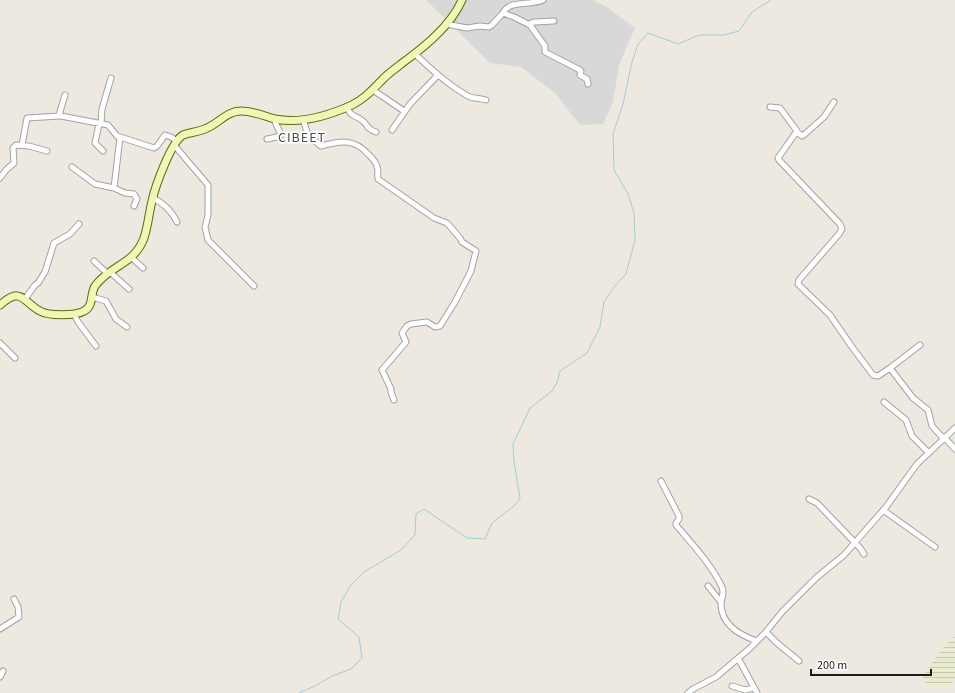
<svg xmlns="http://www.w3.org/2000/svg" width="955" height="693" viewBox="0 0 955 693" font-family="'Source Sans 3',sans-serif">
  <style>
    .residential { fill: #d9d8d8 }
    .farmland { fill: url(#farmland-rules) }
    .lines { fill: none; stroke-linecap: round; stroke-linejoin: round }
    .stream { stroke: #a3cbd8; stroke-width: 1 }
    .minor-casing { stroke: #a2a2a2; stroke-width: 7 }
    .secondary-casing { stroke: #5d6b0a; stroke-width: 9 }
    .minor { stroke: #fff; stroke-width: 5 }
    .secondary { stroke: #f0f6b6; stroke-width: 7 }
    .labels { text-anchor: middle; stroke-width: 3.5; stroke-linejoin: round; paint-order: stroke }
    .quarter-label { font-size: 14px; letter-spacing: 1px; fill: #4e4e4e; stroke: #fff }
  </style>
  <defs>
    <pattern id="farmland-rules" width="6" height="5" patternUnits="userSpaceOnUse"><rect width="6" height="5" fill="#e8ebcd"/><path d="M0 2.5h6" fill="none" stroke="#c6c9af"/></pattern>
  </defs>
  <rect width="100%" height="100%" fill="#ede9e1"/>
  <path class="residential" d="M426,0H593L605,6L635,28L619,65L613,102L603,124L580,125L555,93L521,67L490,63Z"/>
  <path class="farmland" d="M955,636V679L949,687L927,686L923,677L942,649Z"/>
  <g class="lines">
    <path class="stream" d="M299,693L315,686L332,676L351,669L362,658L359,637L338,619L341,602L351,585L364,572L401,550L415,535L416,514L424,509L467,538L485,539L492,523L515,505L520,499L514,461L513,444L530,408L552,391L557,383L560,371L587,353L600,327L604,302L614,287L626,274L635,240L634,213L628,194L614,170L613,134L623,104L632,62L638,44L648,33L678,44L699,35H724L739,31L752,12L771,0"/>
    <g class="minor-casing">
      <path id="minor" d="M503,13C509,0 529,6 543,0
        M446,24L467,28L480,26L489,27L492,25L503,13L514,17L530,25L545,46V52L580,70L581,71L580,75L587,79L588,84
        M529,24L534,22L554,21
        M415,54C431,69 448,85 468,96C473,99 480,98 486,100
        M373,90L404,111
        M65,95L59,115L61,116L108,125L117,136L154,148L157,146L165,135L171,137L177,141
        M347,107C351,118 357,115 364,122C369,128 368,129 376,132
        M770,107L780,108L797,131L778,158L779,160L840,224L842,229L839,234L799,280L798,284L830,315L852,347L873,375L878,376L890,368L913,398L928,410L932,426L943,438
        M303,119L308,135L321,146C340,141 354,138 368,154C372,158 376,161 377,167C379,171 377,175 378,179L434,218L447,223L460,238L462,242L476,251L471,271L455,302L440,326L435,327L427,322L411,324L407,326L402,333L406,342L382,370L391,389V392L394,400
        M99,124L95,143L103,151
        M101,124L102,109L111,78
        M392,130L410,104L438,75
        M797,132L802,136L805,134L824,117L834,102
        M267,139L277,137L281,135L274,119
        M22,145L27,118L60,116
        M174,145L208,185V215L205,227L208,240L254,286
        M72,167L95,184L114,188L125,193L134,194L137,199L134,206
        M0,178L6,170L14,163L13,148L16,145L29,146L47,151
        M114,188L120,137
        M153,198C164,204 171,210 177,222
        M132,258L143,268
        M94,261L108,274
        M110,272L129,289
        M92,297L106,301L116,319L127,327
        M25,299L35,285L38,283L45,272L54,243L70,234L79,224
        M74,314L78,322L96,346
        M0,343L15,358
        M890,368L920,345
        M884,402L906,420L912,436L929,453
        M944,437L955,449
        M661,481L679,516V519L676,523V525C693,545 711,564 722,587C725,593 721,598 721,605C722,625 739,635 757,641
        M809,499L817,503L860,548L864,554
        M883,510L935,547
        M708,586L721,602
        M0,629L19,617L18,607L14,599
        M766,632L777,643L799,661
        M738,658L757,693
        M0,677L3,671
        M732,686L745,690L753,688
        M688,693L693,689L716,677L749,649L765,633L782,612L816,578L844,555L886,507L917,464L955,428"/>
    </g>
    <g class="secondary-casing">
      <path id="secondary" d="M0,305C22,286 22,301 40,311C48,316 75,316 84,311C94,306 90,294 95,286C110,265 134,265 144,238C148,226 149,213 152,201C155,187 171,142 183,135C191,132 199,132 207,128C219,123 227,111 241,111C253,111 264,116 275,119C300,124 330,115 352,105C366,98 374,88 384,78C389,73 395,69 401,64C423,48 451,26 462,0"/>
    </g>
    <use href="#minor" class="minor"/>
    <use href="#secondary" class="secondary"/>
  </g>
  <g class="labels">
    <g class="quarter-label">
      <text x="302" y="142">CIBEET</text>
    </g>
  </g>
  <path d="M811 669v6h120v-6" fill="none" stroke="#1b1b1b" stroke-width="2"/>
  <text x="817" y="669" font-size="12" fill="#1b1b1b" stroke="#ffffff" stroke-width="3" paint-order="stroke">200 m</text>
</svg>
